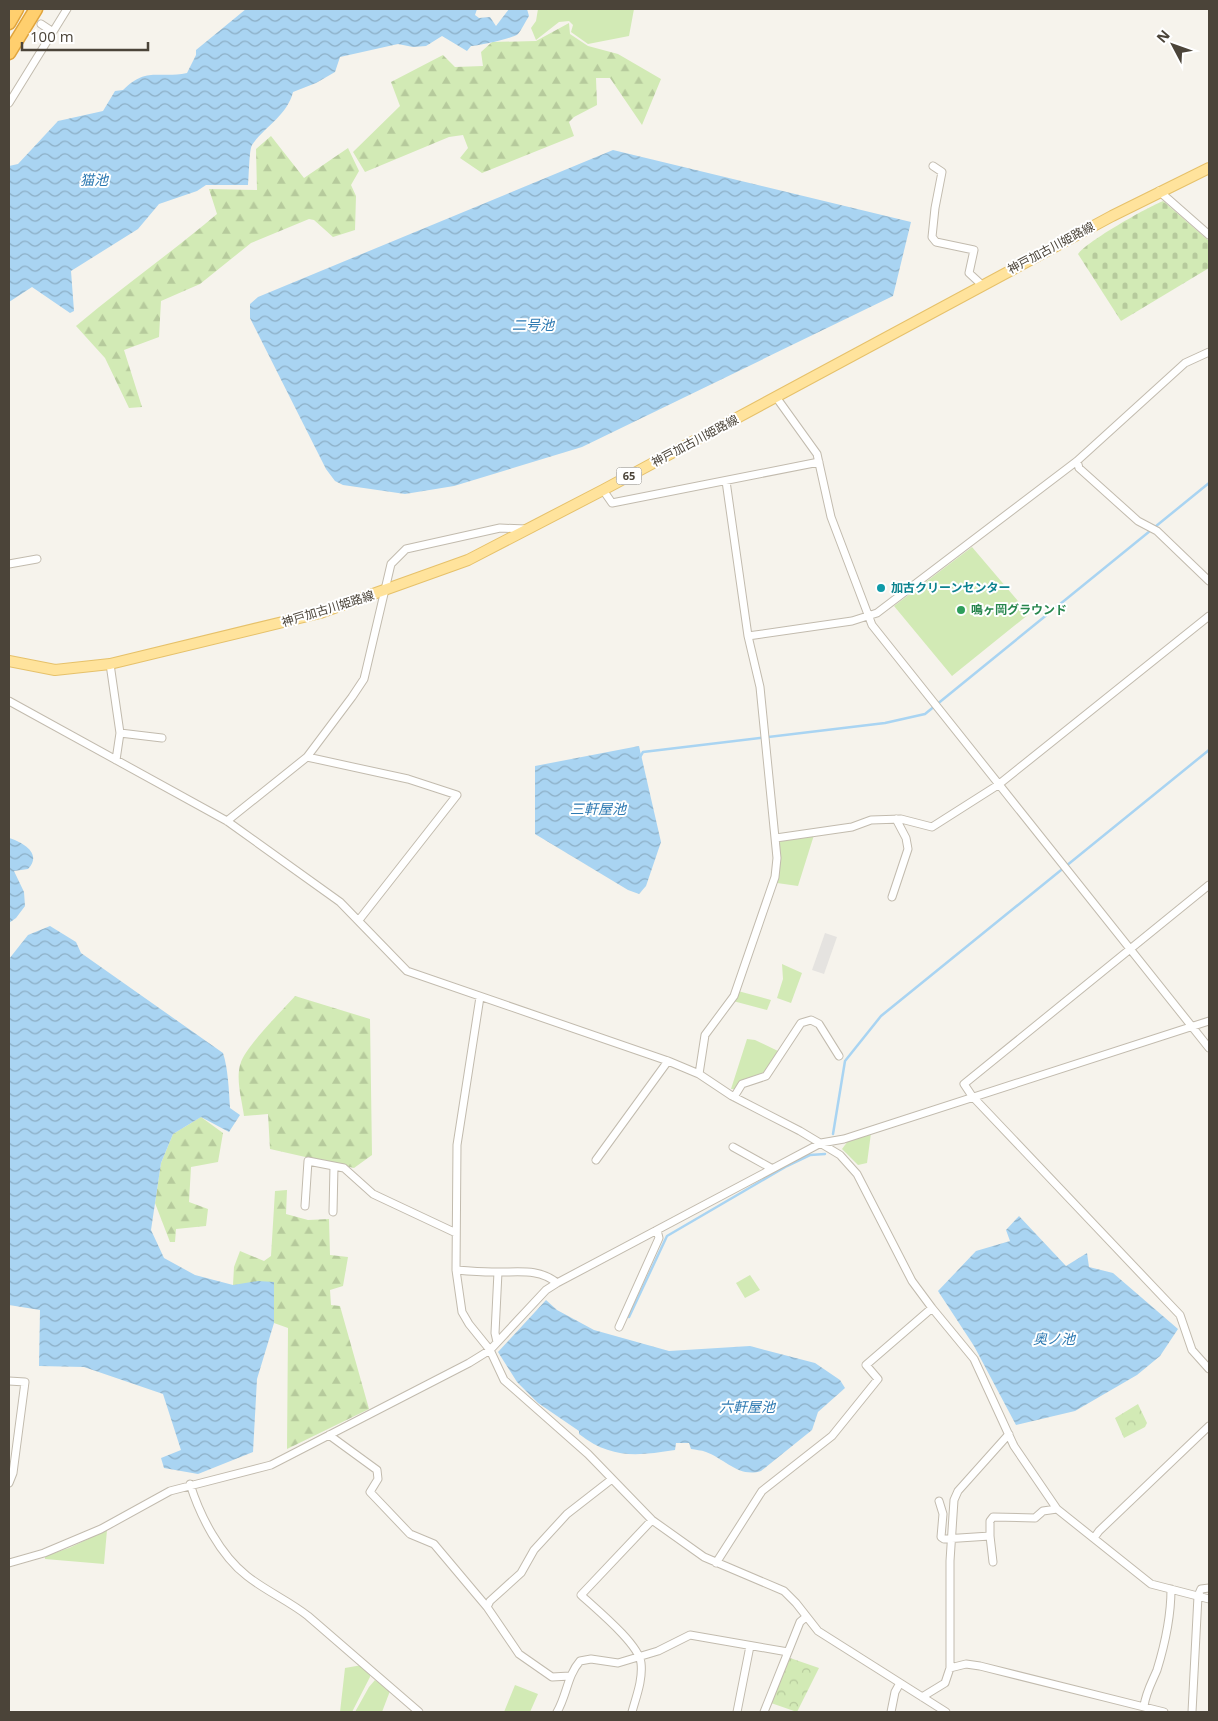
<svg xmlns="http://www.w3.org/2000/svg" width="1218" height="1721" viewBox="0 0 1218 1721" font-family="'Open Sans','Noto Sans JP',sans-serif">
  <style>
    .grass { fill: #d2eab5 }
    .forest { fill: url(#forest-firs) }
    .cemetery { fill: url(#cemetery-stones) }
    .park { fill: url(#park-crowns) }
    .parking { fill: #e5e3e0 }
    .water { fill: url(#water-waves) }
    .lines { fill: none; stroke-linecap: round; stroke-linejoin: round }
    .stream { stroke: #a9d4f2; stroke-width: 2.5 }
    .street-casing { stroke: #c2bbae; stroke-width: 9 }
    .primary-casing { stroke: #e6c16a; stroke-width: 12 }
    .highway-casing { stroke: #e0a43c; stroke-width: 15 }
    .street { stroke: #fff; stroke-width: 7 }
    .primary { stroke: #ffe39c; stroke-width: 10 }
    .highway { stroke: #ffcf6e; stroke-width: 12 }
    .culture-dot { fill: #0f9aa8; stroke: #fff; stroke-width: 2 }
    .leisure-dot { fill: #2e9e5b; stroke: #fff; stroke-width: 2 }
    .labels { text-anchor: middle; stroke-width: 4; stroke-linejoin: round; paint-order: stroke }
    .shield { fill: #fff; stroke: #817c74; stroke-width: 1 }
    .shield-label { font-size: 11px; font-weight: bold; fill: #4b4439 }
    .street-label { font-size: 12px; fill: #4b4439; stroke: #fff }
    .culture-label { font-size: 12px; font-weight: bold; fill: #0d838f; stroke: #fff; text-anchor: start }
    .leisure-label { font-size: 12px; font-weight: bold; fill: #27864d; stroke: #fff; text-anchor: start }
    .water-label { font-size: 14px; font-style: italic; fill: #2e7ab2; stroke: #fff }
  </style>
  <defs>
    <pattern id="forest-firs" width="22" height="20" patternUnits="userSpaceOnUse" patternTransform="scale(1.25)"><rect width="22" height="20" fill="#d2eab5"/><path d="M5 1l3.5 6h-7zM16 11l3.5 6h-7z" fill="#b6ca9c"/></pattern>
    <pattern id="cemetery-stones" width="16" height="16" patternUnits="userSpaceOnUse" patternTransform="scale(1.25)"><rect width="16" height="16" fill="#d2eab5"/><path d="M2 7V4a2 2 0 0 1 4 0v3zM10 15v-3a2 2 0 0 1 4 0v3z" fill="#b6ca9c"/></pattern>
    <pattern id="park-crowns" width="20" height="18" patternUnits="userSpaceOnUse" patternTransform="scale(1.25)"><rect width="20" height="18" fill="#d2eab5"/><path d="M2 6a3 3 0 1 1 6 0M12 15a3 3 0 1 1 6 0" fill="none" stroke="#b6ca9c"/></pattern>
    <pattern id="water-waves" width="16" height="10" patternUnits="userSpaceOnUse" patternTransform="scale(1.25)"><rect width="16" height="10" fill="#a9d4f2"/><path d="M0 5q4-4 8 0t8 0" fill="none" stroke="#8caec5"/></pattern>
  </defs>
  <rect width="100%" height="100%" fill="#f6f3ec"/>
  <path class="grass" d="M538,9H634L629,36L588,44L571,32L573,25L569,21L559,22L536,40L531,28L536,21Z
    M972,547L1029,614L952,676L894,606Z
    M814,835L798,886L777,883L780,863L779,841Z
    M782,964L802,973L791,1003L777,998L783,979Z
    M738,991L771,1000L767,1010L733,1001Z
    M747,1039L755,1040L778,1051L768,1072L736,1089H731Z
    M871,1133L867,1163L858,1165L842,1149L848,1141Z
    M750,1275L760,1290L745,1298L736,1283Z
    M107,1530L104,1564L45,1559V1556L69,1548Z
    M362,1665L370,1673V1677L352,1712H340L345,1668Z
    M375,1680L390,1691L382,1712H355L369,1687Z
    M515,1685L538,1694L530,1712H504Z"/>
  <path class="forest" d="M569,23L570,34L588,46L618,54L661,79L642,125L610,78H596L597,105L574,117L569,122L574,136L482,173L460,158L468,148L463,135L449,137L365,172L353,152L400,106L391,82L443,55L455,67L483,66L481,52L492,42L536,41Z
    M271,136L304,178L348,148L359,171L351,185L356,196L355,230L333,237L314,220L309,219L251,243L200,284L161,301L159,337L124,350L142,407L129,408L105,358L76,326C122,287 171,253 217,214L209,189L257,190L256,149Z
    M295,996L370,1019L372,1155L354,1168L270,1149L268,1114L244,1116C242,1100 235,1078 241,1062C247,1045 282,1011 295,996Z
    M201,1117L223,1133L218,1162L191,1167L189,1202L208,1209L206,1226L176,1229L175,1242H170L155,1203L161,1163L173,1134Z
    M287,1190L286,1214L308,1220L329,1219L330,1255L348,1257L343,1286L330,1290L331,1305L340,1306L369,1409L287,1449L288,1328L274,1323V1283L233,1285L234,1267L240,1251L264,1261L271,1256L275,1191Z"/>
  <path class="cemetery" d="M1163,201L1209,241V268L1121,321L1078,254C1087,241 1148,207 1163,201Z"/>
  <path class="park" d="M1138,1404L1147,1423L1145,1427L1124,1438L1115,1418Z
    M790,1658L819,1668L797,1712L771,1703Z"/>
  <path class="parking" d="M825,933L837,937L824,974L812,970Z"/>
  <path class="water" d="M246,9H477L475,15L479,18L490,17L496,26L509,9H527L529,16C525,22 522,29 518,34C514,38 478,46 471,46L467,51L442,36L426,46L413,47L398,44L340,57L335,72L316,83L293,92C287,116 265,126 252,145C249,150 249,176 248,185H206L197,191L159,204L138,229L71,271L74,311L70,313L32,287L9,302V166L18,164L58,121L103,111L115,91L123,90C147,66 158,79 187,73L196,55V50Z
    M613,150L911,222L893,296L582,447L454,486L405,494L343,485L335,481L326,469L250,318V304L258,297Z
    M639,746L661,842L646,886L639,894L628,890L535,834V766Z
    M9,838C22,842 43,853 28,869L14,871L24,892L25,906L16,918L9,923Z
    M50,926L76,942L81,953L223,1053C228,1068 229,1091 230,1108L240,1115L229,1132L201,1117L173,1134L161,1163L151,1230L164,1258L195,1275L233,1285L258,1281L274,1282V1323L257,1379L253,1452L198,1474L164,1468L161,1458L181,1450L163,1394L84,1367L39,1366L40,1310L9,1305V959L28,935Z
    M1019,1216L1066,1266L1087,1253L1089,1267L1113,1273L1178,1329L1160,1356L1137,1375L1075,1411L1016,1425L974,1346L938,1291L976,1251L1010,1241L1006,1230Z
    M546,1300L557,1310L594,1330L669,1351L750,1346L815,1363L840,1380L845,1388L818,1412L812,1430L761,1471C739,1478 725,1459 706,1452C701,1450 696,1450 691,1449L689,1443H676L675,1450C637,1456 611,1459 579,1434V1431L538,1403L517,1382L498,1352Z"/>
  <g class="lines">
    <path class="stream" d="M640,757L643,752L885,723L925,714L1209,483
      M833,1134L845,1061L881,1016L1209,750
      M629,1317L667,1236L787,1166L810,1155L825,1154"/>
    <g class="street-casing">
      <path id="street" d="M41,24L53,32
        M9,103L67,9
        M933,166L942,172L935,208L932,237L936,242L974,250L969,273L982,285
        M1159,191L1209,235
        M776,397L817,454L831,517L872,625L1209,1048
        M1077,461L1079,468L1138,521L1157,531L1209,581
        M603,490L612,503L819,462
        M9,564L37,559
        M748,636L852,621L877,613L1077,461L1185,363L1209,352
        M110,664L120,733L116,760
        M9,701L227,821L340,902L407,971L668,1061L699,1074L732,1096L800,1131L840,1155L857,1174L912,1281L932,1308L974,1359L1014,1446L1057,1509L1151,1584L1209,1599
        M120,733L162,738
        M307,757L408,779L457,795L359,920
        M227,821L307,757L352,697L364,679L391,564L406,549L500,528L526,529
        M776,838L852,827L871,820L901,819L932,827L998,785L1209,616
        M1209,885L964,1084L972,1096L1180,1315L1192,1350L1209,1369
        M892,897L908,849L906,838L896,819
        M480,997L457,1145L456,1270L462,1312L469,1324L490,1350L504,1380L588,1454L652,1520L704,1557L784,1591L796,1603L818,1631L946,1712
        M699,1074L705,1035L734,996L775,877L777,858L760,687L748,636L726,481
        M734,1097L742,1084L766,1076L801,1023L811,1020L819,1024L839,1056
        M733,1147L771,1168
        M596,1160L668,1061
        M305,1206L308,1161L344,1168L373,1194L456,1233
        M333,1212L334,1166
        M456,1270C468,1271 480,1272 492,1272C515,1273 538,1267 557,1283
        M619,1327L659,1238L657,1230
        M497,1342L495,1333L498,1272
        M9,1381L25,1382L13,1473L9,1483
        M329,1435L377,1470L378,1479L370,1492L410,1534L434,1544L487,1607L519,1654L552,1677L570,1676
        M190,1484C200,1516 220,1555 247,1576C266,1591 289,1601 308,1616L419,1712
        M939,1501L943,1514L941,1537L944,1539L990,1536V1521L993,1517L1035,1518L1043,1511L1057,1509
        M990,1536L993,1562
        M1094,1538L1099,1531L1209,1426
        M9,1563L44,1553L101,1529L170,1491L271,1465L469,1363L490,1350L546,1290L557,1283L821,1143L844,1139L1209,1021
        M716,1563L762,1491L832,1436L878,1379L866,1365L932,1308
        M487,1607L490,1601L521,1573L534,1550L567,1514L612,1479
        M950,1668L966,1664L980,1666L1164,1712
        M922,1697L945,1683L950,1668V1561L954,1500L958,1491L1009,1434
        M1144,1706C1146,1692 1152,1682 1157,1670C1165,1644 1171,1615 1171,1589
        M557,1712C567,1695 567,1676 580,1661L591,1659L618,1663L658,1651L690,1635L788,1652
        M632,1712C636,1697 643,1680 641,1663C639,1644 596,1609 581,1595L652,1520
        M737,1712L750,1646
        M764,1712L800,1622L806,1617
        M891,1712L895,1692L900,1683
        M1192,1712L1198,1596L1201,1589L1209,1588"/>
    </g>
    <g class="primary-casing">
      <path id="primary" d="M9,661L55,670L110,664L320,613L468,560L603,490L1112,216L1209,168"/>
    </g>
    <g class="highway-casing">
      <path id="highway" d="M9,23L17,9
        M9,53L36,9"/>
    </g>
    <use href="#street" class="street"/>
    <use href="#primary" class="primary"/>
    <use href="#highway" class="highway"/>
  </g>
  <circle class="culture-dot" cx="881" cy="588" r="5"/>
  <circle class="leisure-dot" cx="961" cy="610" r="5"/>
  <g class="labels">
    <rect class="shield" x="616.5" y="467.5" width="25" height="17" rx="4"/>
    <g class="shield-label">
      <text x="629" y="480">65</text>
    </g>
    <g class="street-label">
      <text transform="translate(1051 248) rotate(-28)" y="4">神戸加古川姫路線</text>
      <text transform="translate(695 441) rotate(-28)" y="4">神戸加古川姫路線</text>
      <text transform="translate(328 609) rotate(-17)" y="4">神戸加古川姫路線</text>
    </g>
    <g class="culture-label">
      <text x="891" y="592">加古クリーンセンター</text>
    </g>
    <g class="leisure-label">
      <text x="971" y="614">鳴ヶ岡グラウンド</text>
    </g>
    <g class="water-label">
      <text x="94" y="185">猫池</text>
      <text x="533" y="330">二号池</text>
      <text x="598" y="814">三軒屋池</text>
      <text x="1054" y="1344">奥ノ池</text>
      <text x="747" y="1412">六軒屋池</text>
    </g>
  </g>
  <rect width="1218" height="1721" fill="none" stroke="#4b4439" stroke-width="20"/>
  <g transform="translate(1173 45) rotate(311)" stroke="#ffffff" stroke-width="4" paint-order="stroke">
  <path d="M0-4L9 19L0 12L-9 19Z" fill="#4b4439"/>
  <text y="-8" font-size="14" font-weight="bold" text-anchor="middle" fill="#4b4439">N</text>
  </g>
  <path d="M22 42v8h126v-8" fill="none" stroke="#4b4439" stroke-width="2.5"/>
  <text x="30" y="42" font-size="15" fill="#4b4439" stroke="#ffffff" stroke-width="4" paint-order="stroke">100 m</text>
</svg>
